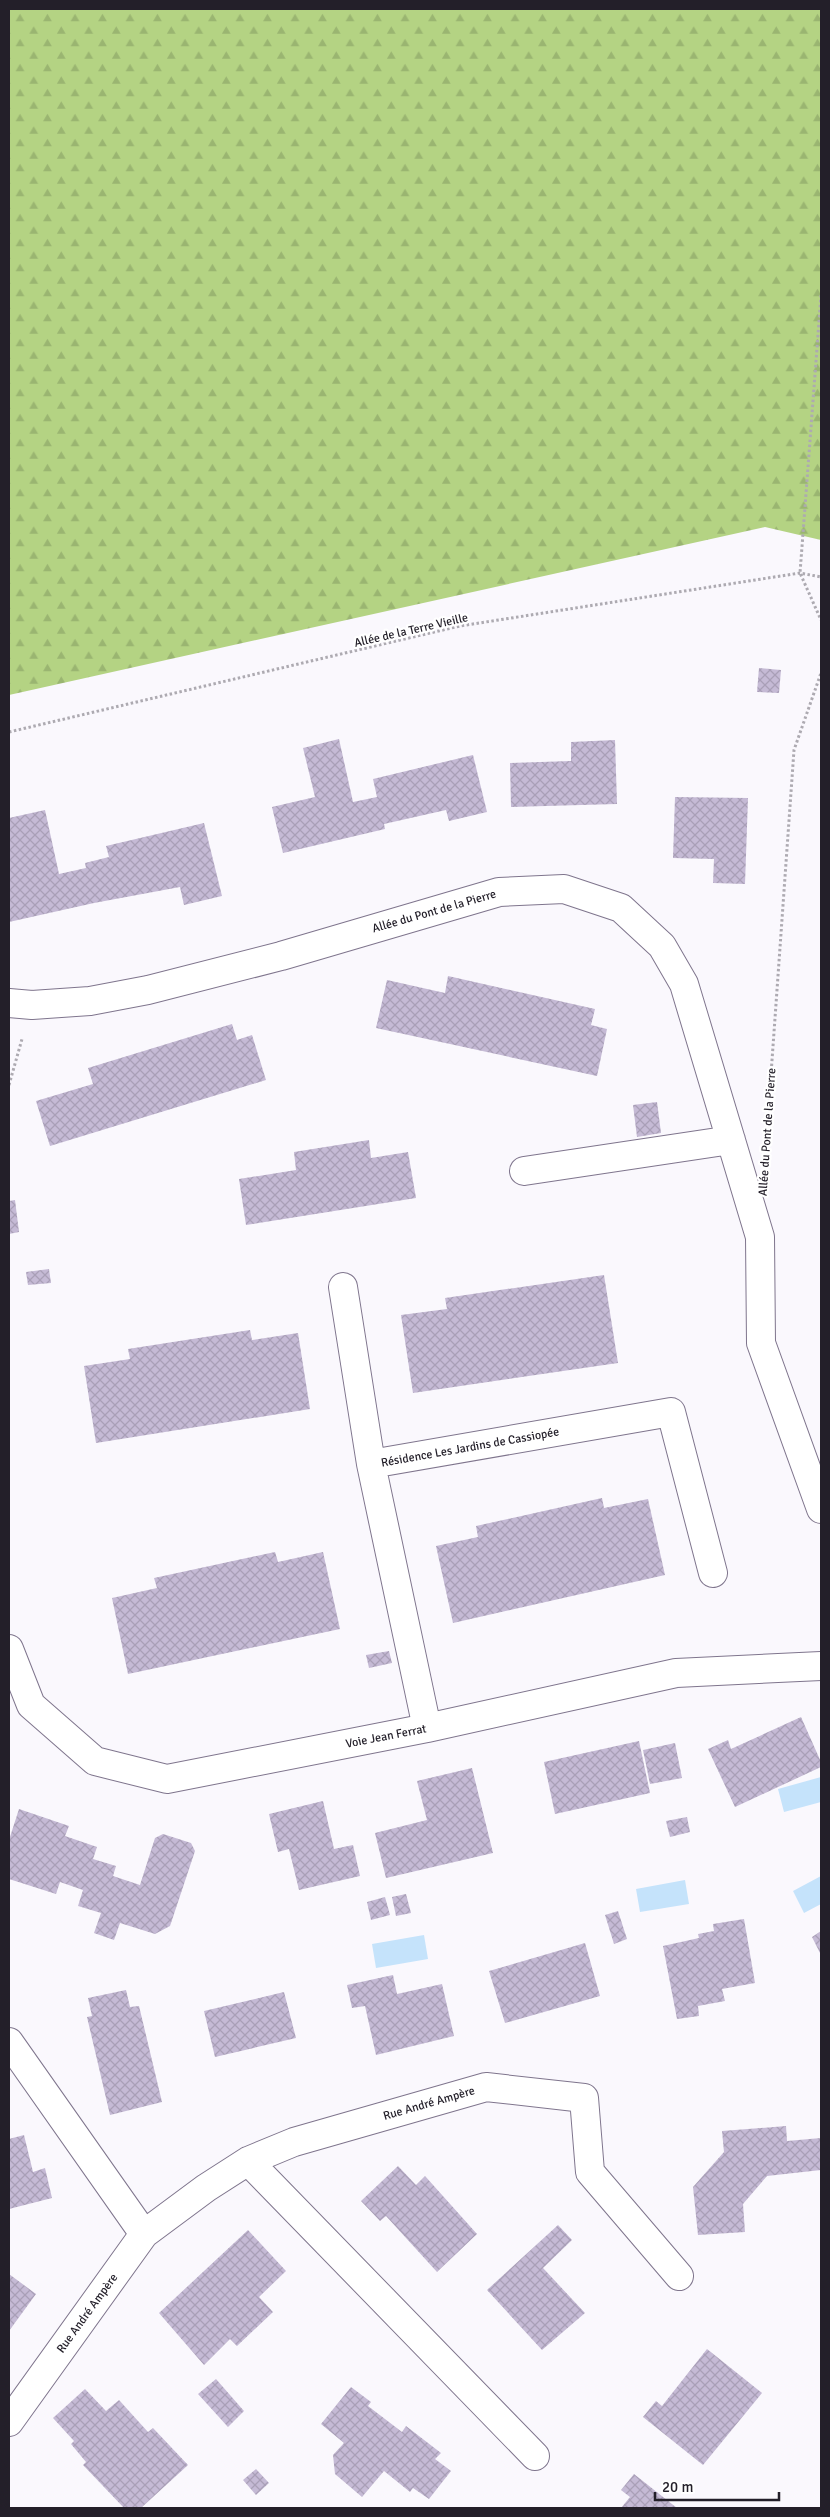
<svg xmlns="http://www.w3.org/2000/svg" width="830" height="2517" viewBox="0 0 830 2517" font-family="Signika,sans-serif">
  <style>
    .forest { fill: url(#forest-firs) }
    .water { fill: #c5e3fb }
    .building { fill: url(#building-cross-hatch) }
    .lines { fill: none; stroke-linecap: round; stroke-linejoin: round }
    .minor-casing { stroke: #7f758d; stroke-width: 30 }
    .path { stroke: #adaab1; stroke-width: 3; stroke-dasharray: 2.5 2.5; stroke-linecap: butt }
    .minor { stroke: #fff; stroke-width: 28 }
    .labels { text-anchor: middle; stroke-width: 4.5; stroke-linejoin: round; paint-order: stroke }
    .street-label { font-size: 12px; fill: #231f29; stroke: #fff }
  </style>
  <defs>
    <pattern id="forest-firs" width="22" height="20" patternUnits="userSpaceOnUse" patternTransform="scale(1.25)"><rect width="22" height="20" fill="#b4d383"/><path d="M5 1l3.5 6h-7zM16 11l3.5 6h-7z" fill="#9ab571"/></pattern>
    <pattern id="building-cross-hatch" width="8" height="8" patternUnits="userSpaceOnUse" patternTransform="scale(1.25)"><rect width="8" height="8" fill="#c5bad5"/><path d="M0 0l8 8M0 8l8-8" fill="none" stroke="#a99fb7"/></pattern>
  </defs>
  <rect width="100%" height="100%" fill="#faf8fd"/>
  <path class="forest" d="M9,9H821V540L765,527L9,695Z"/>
  <path class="water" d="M821,1777V1802L784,1812L778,1789Z
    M821,1876V1904L804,1913L793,1891Z
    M685,1880L689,1904L640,1912L636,1889Z
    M424,1935L428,1959L376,1968L372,1944Z"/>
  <path class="building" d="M759,668L781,670L779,693L757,692Z
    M339,739L353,802L377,797L373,779L473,755L487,812L449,821L446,810L384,824L385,829L283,853L272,807L315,797L303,748Z
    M615,740L617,804L511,807L510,763L571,761V742Z
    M675,797L748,798L745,884L713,883L714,859L673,858Z
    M45,810L59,874L86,868L85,863L109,857L106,846L204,823L222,896L184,905L180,887L94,903L9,922V818Z
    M448,976L595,1009L591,1025L607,1029L597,1076L376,1028L387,980L445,993Z
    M232,1024L237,1040L252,1035L266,1080L50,1146L36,1101L93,1084L88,1068Z
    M657,1102L661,1133L637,1137L633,1105Z
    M369,1140L371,1158L408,1152L416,1198L246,1225L239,1179L296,1170L294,1152Z
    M15,1200L19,1232L9,1234V1201Z
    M49,1269L51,1283L28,1285L26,1272Z
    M604,1275L618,1363L413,1393L401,1315L447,1309L445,1298Z
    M250,1330L252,1340L298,1333L310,1409L96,1443L84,1366L130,1359L128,1349Z
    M602,1498L604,1508L648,1499L665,1575L453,1623L436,1546L478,1537L476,1526Z
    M275,1552L278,1562L323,1552L340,1629L128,1674L112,1598L157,1588L154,1578Z
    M389,1651L392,1663L369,1668L366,1655Z
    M801,1717L821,1762V1767L735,1807L708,1749L728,1740L731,1749Z
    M639,1741L650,1793L555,1814L544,1762Z
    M675,1743L682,1778L650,1784L643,1750Z
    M472,1768L493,1853L386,1878L375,1833L427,1820L417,1781Z
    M323,1801L334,1849L353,1845L360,1876L299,1890L289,1849L278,1852L269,1814Z
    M19,1809L69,1826L65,1836L97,1847L93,1859L116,1866L113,1876L140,1885L155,1838L163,1834L191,1843L195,1851L170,1926L155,1934L120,1923L114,1940L94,1933L101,1913L78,1906L83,1890L60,1882L56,1894L9,1879V1840Z
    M687,1817L690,1832L670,1837L666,1821Z
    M406,1894L411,1913L396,1916L392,1897Z
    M385,1897L390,1915L371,1920L367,1902Z
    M618,1911L627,1939L614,1944L605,1915Z
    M744,1919L755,1983L722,1989L725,2001L698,2006L699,2016L677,2019L663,1946L699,1938L698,1934L714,1931L713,1924Z
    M821,1931V1955L812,1937Z
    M585,1943L600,1996L505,2023L489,1971Z
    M393,1975L397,1994L442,1984L454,2036L376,2055L365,2006L352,2008L347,1985Z
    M126,1990L130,2007L139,2006L162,2102L110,2115L87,2017L92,2016L88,1998Z
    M284,1992L296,2038L215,2057L204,2011Z
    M786,2126L787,2141L821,2138V2170L767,2176L743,2204L745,2232L698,2235L693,2187L724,2152L722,2131Z
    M24,2135L33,2172L45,2168L52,2198L9,2209V2139Z
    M398,2166L416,2185L425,2176L477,2234L437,2272L386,2216L380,2221L361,2201Z
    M558,2225L572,2240L543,2268L585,2313L542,2350L487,2290Z
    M248,2230L286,2271L259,2297L273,2312L237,2346L230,2339L204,2365L159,2313Z
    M9,2274L36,2294L9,2331Z
    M707,2349L762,2393L703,2465L643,2417L656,2401L662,2406Z
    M216,2379L244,2411L228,2427L198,2394Z
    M351,2387L371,2402L368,2406L402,2432L406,2426L441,2453L435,2459L451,2471L429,2499L413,2488L410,2492L384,2471L362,2497L335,2474L333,2455L344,2443L321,2424Z
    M85,2389L106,2411L119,2400L148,2432L153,2428L188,2465L141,2508H124L83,2465L86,2462L71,2444L74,2441L53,2418Z
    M256,2469L269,2483L256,2495L243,2480Z
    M634,2474L677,2508H621L630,2497L621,2490Z"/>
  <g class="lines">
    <g class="minor-casing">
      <path id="minor" d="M9,1003L32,1005L90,1001L148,990L281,956L499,892L564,889L621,908L662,946L684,984L760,1237L761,1343L821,1509
        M524,1171L731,1140
        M343,1287L371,1464
        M9,1649L31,1705L95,1761L167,1779L427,1728L676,1673L821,1666
        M427,1728L371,1464L671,1412L713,1573
        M9,2042L144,2234
        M248,2161L535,2456
        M9,2422L144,2234L206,2188L248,2161L294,2142L486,2087L584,2098L590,2172L679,2276"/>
    </g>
    <path class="path" d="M821,295L800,573L821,620
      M9,732L460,626L800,573L821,577
      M9,1085L22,1039
      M767,1131L794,750L821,673"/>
    <use href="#minor" class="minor"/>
  </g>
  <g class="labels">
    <g class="street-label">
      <text transform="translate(411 630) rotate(-13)" y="4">Allée de la Terre Vieille</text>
      <text transform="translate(434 911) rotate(-16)" y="4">Allée du Pont de la Pierre</text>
      <text transform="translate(767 1132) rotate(-86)" y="4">Allée du Pont de la Pierre</text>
      <text transform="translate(470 1447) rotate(-10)" y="4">Résidence Les Jardins de Cassiopée</text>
      <text transform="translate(386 1736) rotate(-11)" y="4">Voie Jean Ferrat</text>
      <text transform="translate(429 2103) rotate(-16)" y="4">Rue André Ampère</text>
      <text transform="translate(87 2313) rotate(-54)" y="4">Rue André Ampère</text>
    </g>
  </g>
  <rect width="830" height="2517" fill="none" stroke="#231f29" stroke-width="20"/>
  <path d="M655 2492v8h124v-8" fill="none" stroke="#231f29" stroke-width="2.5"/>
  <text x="662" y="2492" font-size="15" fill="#231f29" stroke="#ffffff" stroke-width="4" paint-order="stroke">20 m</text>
</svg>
